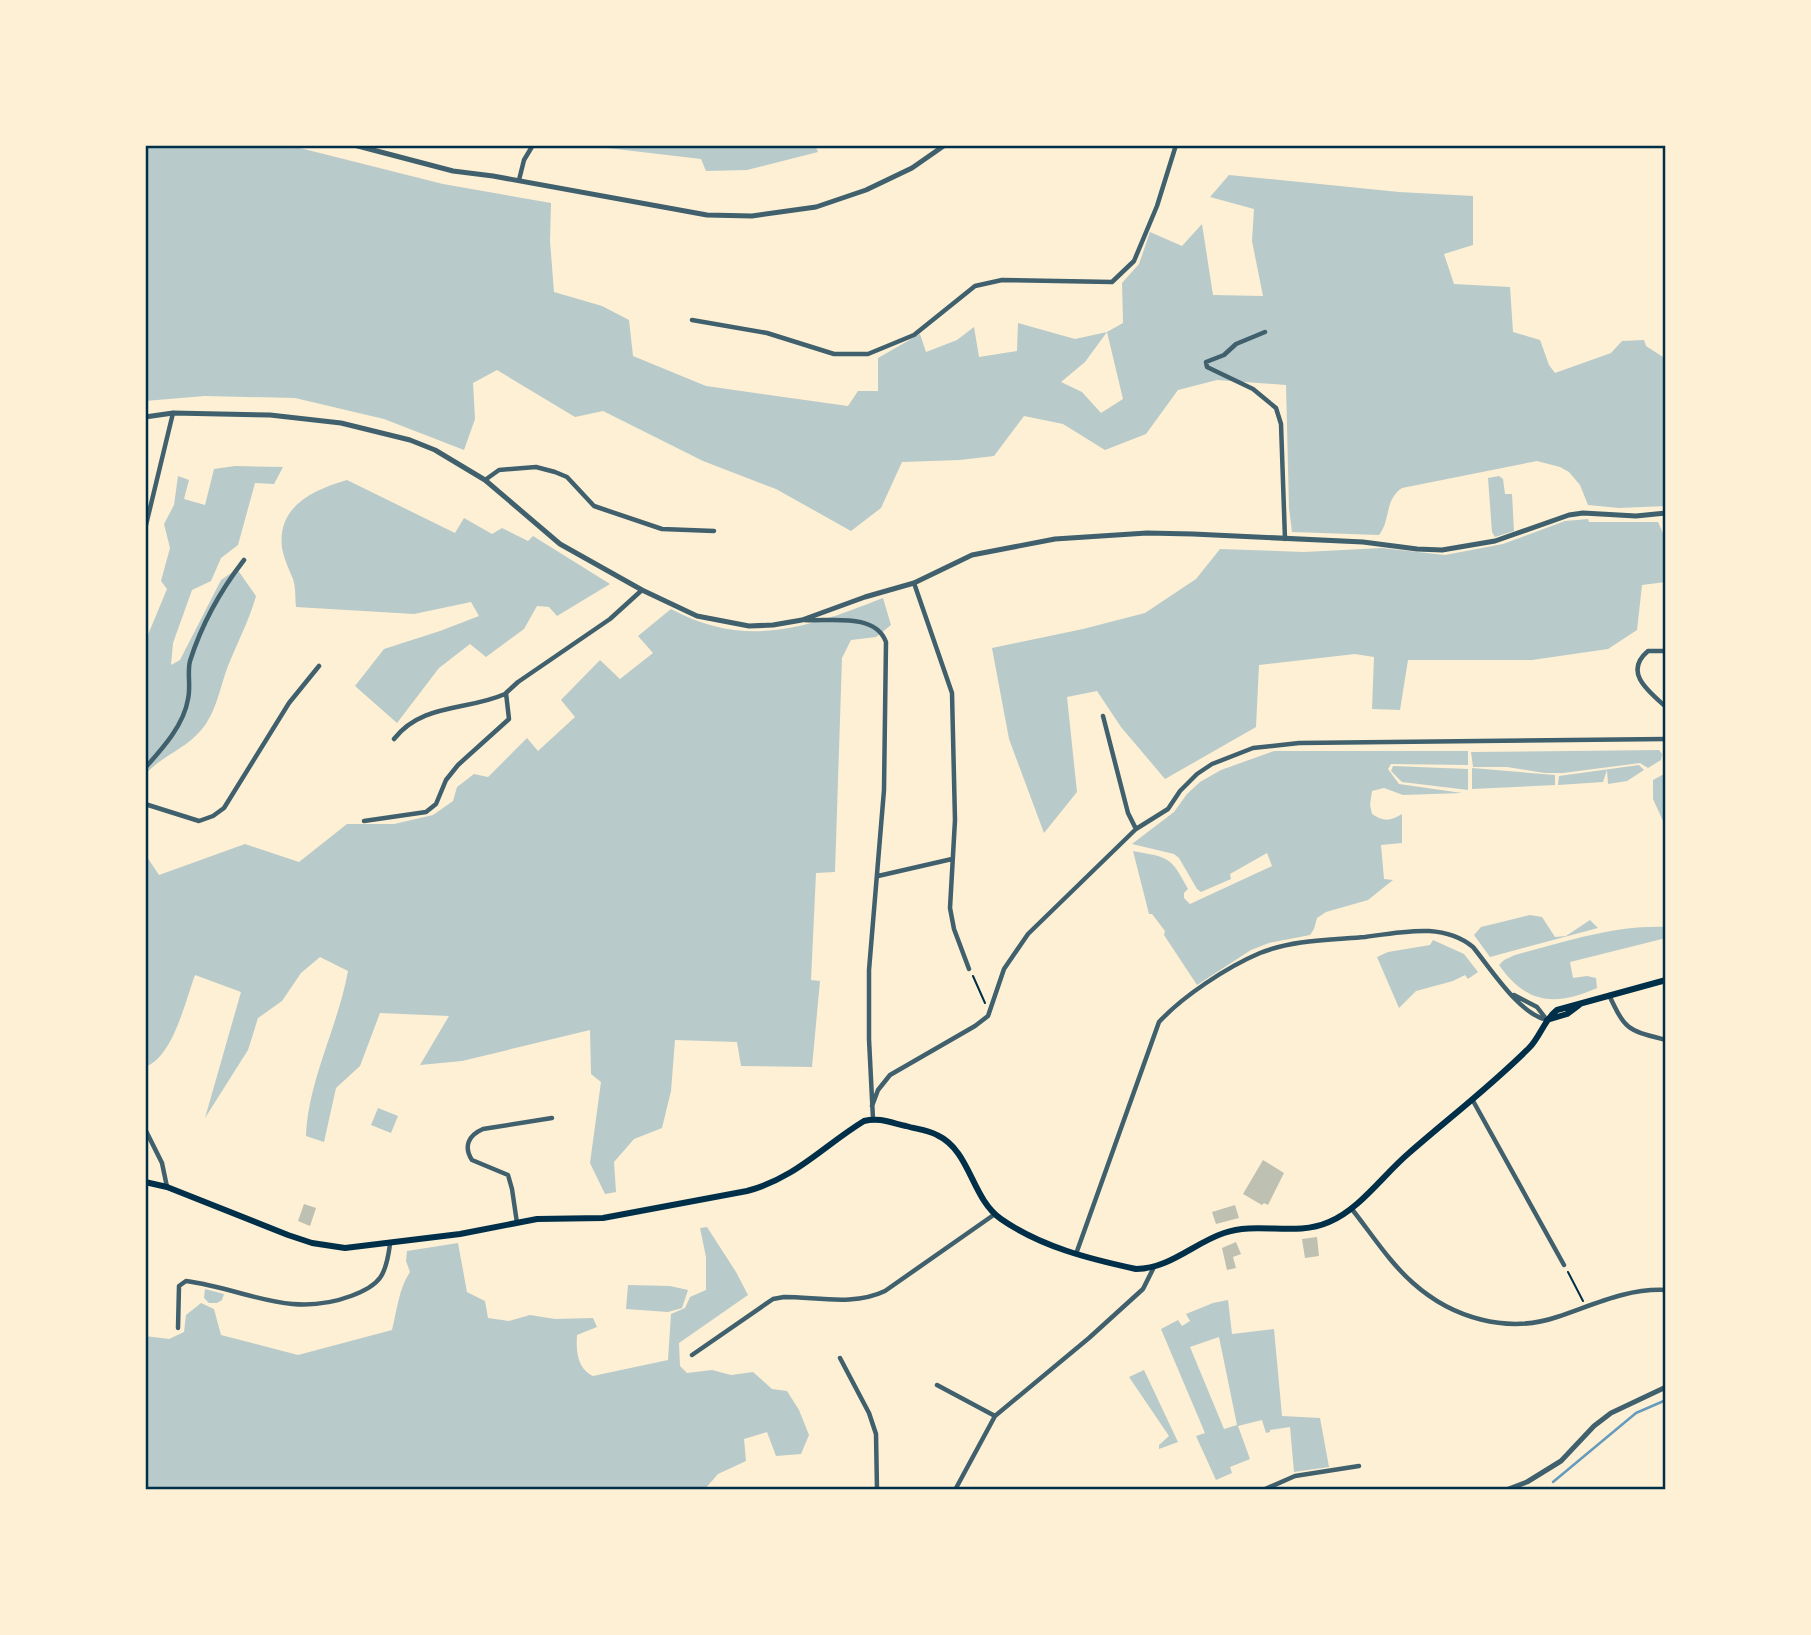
<svg xmlns="http://www.w3.org/2000/svg" width="1811" height="1635" viewBox="0 0 1811 1635" font-family="'Crimson Pro',serif">
  <style>
    .green { fill: #b9caca; fill-rule: evenodd }
    .lines { fill: none; stroke-linecap: round; stroke-linejoin: round }
    .stream { stroke: #669bbc; stroke-width: 2.5 }
    .building { fill: #bec0b2 }
    .path { stroke: #003049; stroke-width: 2 }
    .minor { stroke: #3f606c; stroke-width: 4.5 }
    .tertiary { stroke: #3f606c; stroke-width: 5 }
    .secondary { stroke: #003049; stroke-width: 6 }
    .neatline { fill: none; stroke: #003049; stroke-width: 2.5 }
  </style>
  <rect width="100%" height="100%" fill="#fdf0d5"/>
  <path class="green" d="M145,145H288L443,184L551,203L550,241L554,292L602,306L629,320L633,356L706,386L848,406L858,391H878V358L920,334L926,352L957,340L974,327L979,357L1017,351L1018,323L1075,339L1107,332L1123,323L1122,283L1139,264L1150,232L1182,246L1202,224L1213,295L1263,296L1252,241L1254,209L1210,197L1229,175L1399,192L1473,196V245L1444,254L1454,284L1510,287L1513,332L1540,340L1549,365L1555,373L1611,353L1622,341L1644,340L1646,346L1666,359V506L1619,508L1588,505L1580,485L1569,472L1560,467L1537,461L1402,488C1384,500 1391,520 1379,535L1292,532L1289,508L1286,385L1217,380L1178,390L1146,434L1105,450L1063,424L1024,416L994,456L960,460L902,462L881,508L851,531L776,489L703,461L603,411L575,417L497,370L473,383L475,419L464,450L384,419L295,398L205,396L145,401ZM1107,332L1123,399L1101,413L1082,392L1061,382L1085,362Z
    M599,145H815L818,152L747,170L706,171L701,159L599,147Z
    M235,466L283,467L274,484L255,483L238,545L221,558L211,581L192,590L173,643L171,665L180,660L221,580L237,569L256,596C249,621 237,643 228,666C221,684 217,707 207,722C190,749 162,754 145,775V642L167,589L161,581L170,548L164,524L174,505L178,476L189,480L184,499L205,505L214,469Z
    M1499,476L1503,479L1505,494H1512L1514,531L1495,537L1492,532L1488,478Z
    M347,480L455,533L464,518L492,534L502,528L528,541L533,536L610,584L557,616L549,607L537,606L524,629L486,657L470,644L439,668L397,723L355,686L384,649L440,631L479,616L471,602L414,614L296,607C295,598 296,588 293,579C289,569 284,559 282,548C277,506 313,490 347,480Z
    M1588,519L1589,522H1658L1666,540V582L1642,585L1637,630L1608,649L1532,660H1408L1400,710L1372,709L1374,657L1355,654L1259,665L1256,727L1165,779L1121,727L1097,691L1067,697L1077,792L1044,833L1009,739L992,648L1083,629L1145,613L1196,579L1220,549L1304,552L1382,548L1445,555L1503,544L1565,521Z
    M883,598L891,625L876,637L851,640L842,658L835,872L816,873L811,980L820,981L812,1067L741,1066L737,1042L675,1040L671,1091L662,1128L634,1139L614,1162L616,1192L605,1194L590,1163L601,1082L591,1074L590,1030L462,1061L420,1065L449,1016L380,1013L360,1066L336,1088L324,1142L306,1136C308,1080 338,1027 348,971L320,957L301,973L282,1001L258,1018L248,1050L205,1118L241,992L195,975C185,1002 173,1057 145,1067V854L159,875L245,844L299,862L347,824H394L433,815L453,801L457,787L474,774L488,777L527,738L538,751L575,717L561,700L600,660L620,679L653,653L638,636L671,609C747,650 809,627 883,598Z
    M1659,750L1662,754L1661,760L1648,768L1640,763L1563,773H1545L1507,767H1473L1471,752Z
    M1274,751H1468V765L1391,764L1388,769L1399,784L1462,793L1403,795L1384,788L1372,791L1370,805L1372,814C1384,822 1390,821 1402,814V843L1381,845L1384,879L1393,880L1368,900L1326,912L1317,918L1314,929L1310,935L1269,943L1251,950L1197,985L1164,935L1165,931L1152,914H1149L1133,851C1169,858 1170,855 1188,889L1184,893V898L1190,904L1272,866L1267,853L1230,874L1231,879L1201,892L1197,889L1179,858L1174,854L1132,844L1174,812L1187,794L1200,782L1221,770Z
    M1639,765L1644,770L1627,781L1608,784L1607,770L1603,782L1558,785L1559,776Z
    M1393,766L1468,769V790L1402,782L1391,771Z
    M1472,768L1555,775V785L1472,789Z
    M1666,773V817L1663,821L1653,799V780Z
    M1530,915L1542,917L1555,937L1566,936L1590,920L1598,928L1490,957L1474,935L1481,927Z
    M1666,927V938L1570,962L1573,978L1587,976L1596,978L1597,988C1556,1006 1527,1005 1499,965L1504,960L1515,955C1565,942 1614,925 1666,927Z
    M1433,940L1464,954L1478,972L1468,979L1465,975L1453,981L1416,991L1399,1008L1377,957L1388,952L1430,945Z
    M378,1108L398,1116L391,1133L371,1125Z
    M707,1227L736,1272L748,1295L679,1343L680,1366L687,1373L712,1370L731,1375L753,1372L772,1389L787,1391L799,1410L809,1435L801,1454L776,1456L767,1432L744,1439L746,1461L718,1474L704,1490H145V1336L169,1339L184,1332L186,1315L201,1303L214,1309L221,1335L298,1355L392,1330C397,1310 399,1288 410,1272L406,1261L407,1251L458,1243L467,1292L485,1301L488,1318L509,1321L530,1315L555,1319L593,1318L597,1327L577,1335C576,1350 577,1369 593,1376L668,1360L671,1314L685,1308L690,1297L706,1290V1257L700,1228Z
    M628,1285L670,1286L688,1290L682,1308L668,1312L626,1309Z
    M205,1289L224,1294L222,1300L217,1303H209L204,1298Z
    M1228,1300L1232,1334L1274,1329L1282,1416L1320,1418L1329,1467L1294,1472L1290,1427L1270,1430V1432L1266,1433L1262,1420L1238,1426L1250,1459L1230,1467L1232,1473L1216,1480L1196,1436L1205,1433L1161,1329L1178,1320L1182,1326L1190,1321L1186,1314L1213,1303ZM1219,1337L1237,1425L1224,1429L1190,1347Z
    M1144,1370L1178,1442L1159,1449V1445L1169,1436L1129,1377Z"/>
  <g class="lines">
    <path class="stream" d="M1553,1482L1636,1413L1666,1400"/>
  </g>
  <path class="building" d="M1263,1160L1284,1173L1268,1205L1264,1203L1262,1205L1243,1194Z
    M304,1204L316,1208L310,1226L298,1221Z
    M1235,1205L1239,1218L1216,1224L1212,1212Z
    M1317,1237L1319,1256L1305,1258L1302,1239Z
    M1236,1242L1241,1254L1233,1257L1236,1268L1227,1270L1222,1248Z"/>
  <g class="lines">
    <path class="path" d="M973,976L985,1003
      M1568,1272L1583,1301"/>
    <path class="minor" d="M519,180L524,160L533,145
      M692,320L767,333L834,354H868L914,335L975,286L1002,280L1112,282L1134,261L1157,206L1176,145
      M1265,332L1236,344L1224,355L1206,362L1207,367L1253,389L1276,408L1281,424L1285,539
      M485,480L499,470L536,467L555,472L567,477L594,506L662,529L714,531
      M145,529L173,413
      M914,583L952,693L955,820L950,908L954,929L969,969
      M804,620C829,622 875,612 886,642L884,790L869,970V1039L873,1119
      M1666,651H1648C1623,672 1648,691 1666,707
      M1103,716L1128,813L1136,829
      M394,739C422,703 467,711 505,694
      M145,768C162,749 184,725 188,699C191,686 187,673 190,661C202,623 220,591 244,560
      M145,804L199,821L213,816L224,808L289,703L319,666
      M364,821L426,812L436,804L446,780L458,765L509,719L506,693L518,682L610,619L642,590
      M878,876L952,859
      M1514,995L1537,1007L1547,1020
      M1609,995C1626,1031 1627,1030 1666,1040
      M1472,1099L1564,1265
      M872,1106L878,1090L890,1075L975,1026L988,1016L1004,969L1028,934L1136,829L1168,809L1180,791L1197,774L1212,764L1253,748L1299,743L1666,739
      M145,1129L162,1163L167,1187
      M1351,1208C1371,1233 1389,1262 1413,1283C1452,1318 1507,1334 1557,1317C1593,1305 1627,1288 1666,1290
      M517,1223L512,1189L508,1175L472,1160C463,1146 469,1135 483,1129L552,1118
      M1076,1254L1159,1022C1183,996 1227,967 1260,953C1292,940 1330,940 1365,937C1386,934 1408,930 1429,931C1444,932 1461,937 1473,947C1491,969 1519,1014 1547,1020
      M178,1328L179,1286L186,1281C246,1289 289,1319 351,1296C381,1285 386,1275 390,1244
      M692,1355L773,1299L784,1297C817,1297 854,1306 885,1291L995,1214
      M840,1358L869,1413L876,1434L877,1490
      M937,1385L995,1416
      M955,1490L995,1416L1089,1338L1143,1289L1154,1267
      M1263,1490L1295,1476L1359,1466"/>
    <path class="tertiary" d="M354,145L453,171L493,176L707,215L752,216L816,207L866,190L912,168L945,145
      M145,417L173,413L270,415L341,423L410,440L435,450L485,480L560,544L642,590L697,616L749,626L773,625L802,620L865,597L914,583L972,555L1055,539L1147,533L1193,534L1363,542L1417,549L1442,550L1495,541L1569,515L1583,513L1636,516L1666,513
      M1506,1490L1527,1482L1561,1461L1594,1426L1611,1413L1666,1387"/>
    <path class="secondary" d="M1547,1020L1567,1014L1579,1005
      M145,1182L167,1187L288,1235L312,1243L345,1248L460,1234L537,1219L603,1218L747,1191C796,1178 823,1146 864,1121C879,1117 892,1123 906,1126C916,1129 928,1130 937,1135C971,1151 971,1198 1001,1219C1041,1247 1090,1259 1136,1269C1169,1269 1194,1243 1224,1233C1258,1221 1295,1237 1329,1222C1360,1209 1383,1175 1409,1153C1449,1118 1491,1086 1529,1048C1540,1037 1544,1020 1557,1010L1666,980"/>
  </g>
  <rect width="1811" height="1635" fill="none" stroke="#fdf0d5" stroke-width="294"/>
  <rect x="147" y="147" width="1517" height="1341" class="neatline"/>
</svg>
